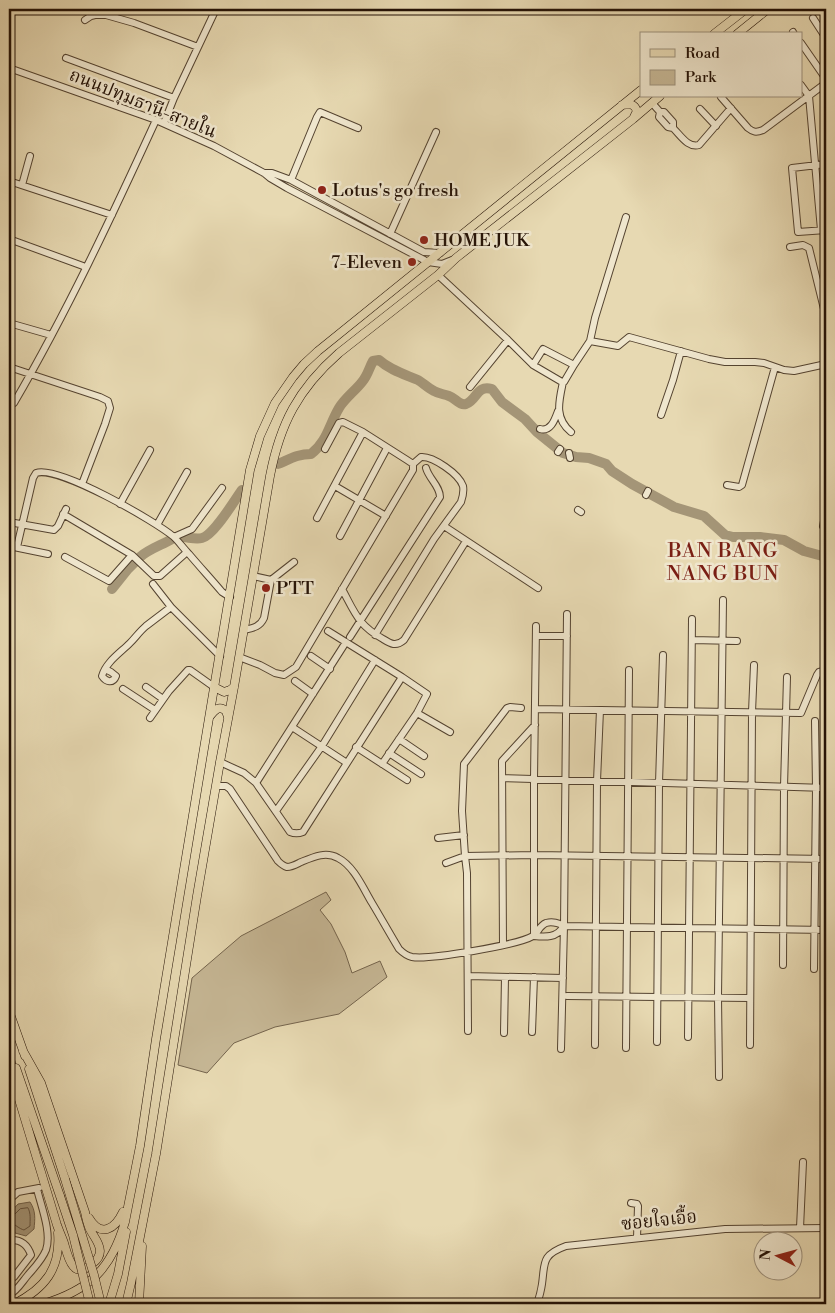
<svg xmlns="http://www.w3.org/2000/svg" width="835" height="1313" viewBox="0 0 835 1313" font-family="'Libre Bodoni','Noto Serif Thai',serif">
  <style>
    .green { fill: #c6b795; stroke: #74644d }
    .water { fill: #a49577; stroke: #706049 }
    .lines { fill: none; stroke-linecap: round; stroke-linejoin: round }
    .shore { stroke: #64533e; stroke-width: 1 }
    .river { stroke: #a49577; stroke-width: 10 }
    .minor-casing { stroke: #544330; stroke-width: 8 }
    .major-casing { stroke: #231105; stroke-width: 9 }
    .minor { stroke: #efe6cd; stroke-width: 6 }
    .major { stroke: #e7d9b2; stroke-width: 8 }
    .major-bridge-casing { stroke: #231105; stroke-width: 9; stroke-linecap: butt }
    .major-bridge { stroke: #e7d9b2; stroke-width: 8 }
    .poi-dot { fill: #8f2418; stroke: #efe6cd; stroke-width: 2 }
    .labels { text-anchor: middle; stroke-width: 5; stroke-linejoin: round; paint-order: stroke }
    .street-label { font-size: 18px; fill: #231105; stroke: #efe6cd }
    .poi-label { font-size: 18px; fill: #231105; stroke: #efe6cd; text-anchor: start }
    .quarter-label { font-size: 20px; letter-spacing: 1px; fill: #7a1f14; stroke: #efe6cd }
  </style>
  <rect width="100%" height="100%" fill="#e7d9b2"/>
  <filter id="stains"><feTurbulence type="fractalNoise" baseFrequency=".004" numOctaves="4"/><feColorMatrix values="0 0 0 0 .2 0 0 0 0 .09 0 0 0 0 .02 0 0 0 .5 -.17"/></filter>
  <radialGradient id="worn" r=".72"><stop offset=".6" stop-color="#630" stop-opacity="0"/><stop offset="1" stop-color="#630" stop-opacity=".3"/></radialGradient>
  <path class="green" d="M326,892L331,900L320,910L331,924L345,952L352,973L380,961L387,977L339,1014L275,1027L234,1043L207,1073L178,1065L192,978L241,936Z"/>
  <path class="water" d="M30,1202C36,1211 35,1219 34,1229L26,1236L15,1233L14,1229L9,1225V1214L18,1204Z"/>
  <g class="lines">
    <path class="shore" d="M28,1208C31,1213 30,1220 30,1226L24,1230C20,1229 11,1223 10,1219L20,1209Z"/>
    <path class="river" d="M278,464C290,459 298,454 311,454C327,442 329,425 339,408C345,398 355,391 362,382C368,375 369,368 373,361L379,360C390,370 404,374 418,380C423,383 428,388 434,391C439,394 444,394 449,396C455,398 460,406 466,404C478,399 476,385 492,389L502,402L525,419L537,432L563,453L576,457L589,458L606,464L612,471L632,484L674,507L704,516L725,535L733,537H760L784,540L804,551L826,557
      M178,537C186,536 194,540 202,538C214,535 234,501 242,490
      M140,557C149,549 162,545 172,539
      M112,589L128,569L136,561"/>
    <g class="minor-casing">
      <path id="minor" d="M813,18L826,38
        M85,20L91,16L95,15H106L134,23L198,47
        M793,32L794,34
        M801,43L826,79
        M66,58L174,98
        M9,68L156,120L214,146L264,173L270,178L287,188L428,262L442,264L452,260
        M801,85L809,96L821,230
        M721,97L748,128C753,132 756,133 763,130L826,83
        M652,103L660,112L659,117L668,127L673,128V122L664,112H660
        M700,109L716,126
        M164,123L174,98L216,9
        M673,128C681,136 688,148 699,145L731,108
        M826,164L792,168L798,232L826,230
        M264,173H272L291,180L424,252L440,253
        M291,180L317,117L320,112L358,128
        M9,181L112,215
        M22,185L30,156
        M390,234L436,132
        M9,239L83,266L86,268
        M790,247L803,245L809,248L826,317
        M438,275L508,340L533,365L562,382H564L574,365L590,341L595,318L626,217
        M9,323L51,335
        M590,341L618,346L629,337L709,359L725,362H755L764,363L784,370L794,371L826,364
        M533,365L543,349L574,365
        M9,367L100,397L108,401L110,408L105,424L82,484
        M563,382C559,401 554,418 571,432
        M470,387L508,340
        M9,404L14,403C67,312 112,216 156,120
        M661,415L673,380L681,351
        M540,429C551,432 555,419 558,411
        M558,452L560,449
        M569,453L570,458
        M727,485L739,487L742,485L775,367
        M335,486L386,516
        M646,495L648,491
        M120,504L150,450
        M578,510L581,512
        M63,514L132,555L154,576H160L187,552
        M317,518L363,432
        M9,522L54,530L58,526L66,509
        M157,525L187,472
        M444,526L538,588
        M823,526L826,511
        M340,536L387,448
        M174,537L192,529L222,488
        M9,546L48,554
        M17,547L33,478L36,473C58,465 155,521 174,537C179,542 184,549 189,554C200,567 211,579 222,592L230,597
        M65,557L109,581L132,555
        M271,580L294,562
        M153,584L171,607
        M342,589C355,613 358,625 383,639C391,644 396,647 404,640L466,541
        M536,626L534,779V936C545,937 557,938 563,927
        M244,630C253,628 260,627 264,618L271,580L253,576
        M328,631L402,677L427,694L417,713L382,764
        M375,635L434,539L461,502C463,496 464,491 463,486C459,474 433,456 421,457L413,464
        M536,636H567
        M350,637L440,497C440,486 429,479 426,468
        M692,640L737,641
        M311,656L330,669
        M239,657L260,665L275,673L284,675L296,667L413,470V464L407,460L363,432L343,422L339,423L325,449
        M105,669L111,672L116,676C113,684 106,682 102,676C106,662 120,653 130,643C135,638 140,631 146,626C154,620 163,613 171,607L220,656
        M295,681L313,694
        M146,687L163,699
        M123,689L155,710
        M535,709L801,713L817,675L819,672L823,671L826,672
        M417,713L450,732
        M150,718L169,691L188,670H190L214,687
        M292,727L347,763
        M399,739L424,756
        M356,747L407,780
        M389,753L421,774
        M220,762L244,773L256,783L290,832C295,834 298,834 303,832L402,677
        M503,778L826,788
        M256,783L346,642
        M216,786H226L230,789L278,861C280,863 283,866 287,867C292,867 297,864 301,862C313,857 326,851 338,858C354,866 363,888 372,903C381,918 390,934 399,949C403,953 407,956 412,957C429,960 518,945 533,936C538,933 539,926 546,923C553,921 558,923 564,926L689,928L826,930
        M276,811L322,746L375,660
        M438,838L464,835
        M446,863L465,856L534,855L826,859
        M503,945L502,761L535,725
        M783,965L784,787L787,677
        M814,969L816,788L815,721
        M468,976L563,978
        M567,996L750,998
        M468,1031L467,873L465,856L462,811L464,764L507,708L510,707L521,708
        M532,1032L534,977
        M504,1033L505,977
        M688,1037L692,619
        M657,1042L659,783L663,655
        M595,1045L597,781L600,710
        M750,1045L752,712L754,665
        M626,1048L629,670
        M561,1049L564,926L567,614
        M719,1077L718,997L723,600
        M9,1200L18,1192L39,1188
        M631,1203L637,1204L638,1206L637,1238
        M800,1228L803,1162
        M9,1244L12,1240C22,1240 28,1246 31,1255L14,1277
        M9,1295C17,1291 22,1282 28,1275C34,1268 42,1260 46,1250C52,1233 41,1206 37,1189
        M537,1304C539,1298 541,1291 542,1284C545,1263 541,1255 566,1246L725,1229L826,1228"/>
    </g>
    <g class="major-casing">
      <path id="major" d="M714,34L746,9
        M737,34L768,9
        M622,105C630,104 634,103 637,111L634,117
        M214,687L224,692L230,690L234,687
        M210,716C215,710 219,705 226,711L228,717
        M9,1011L25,1056
        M9,1053L18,1096L57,1225C59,1231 62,1237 64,1243C68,1257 73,1281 92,1264C96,1261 100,1256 100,1251C100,1242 92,1235 89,1227C87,1222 86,1217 85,1212L41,1083L23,1051
        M16,1068L60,1196
        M29,1069L65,1179
        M89,1218C101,1238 115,1229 123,1212
        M14,1304C44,1289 61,1269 58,1233
        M43,1304C89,1290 111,1270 125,1222L140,1146L156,1039L250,470L260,436L275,403L293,377L304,364L318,351L641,90
        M109,1304L118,1274L126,1232
        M126,1304L131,1283L156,1154L197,896L220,762L234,687L270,476C280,424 298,389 339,353L438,275L456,258L633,119L660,96
        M139,1304L142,1246"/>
    </g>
    <use href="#minor" class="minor"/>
    <use href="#major" class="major"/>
    <g class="major-bridge-casing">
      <path id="major-bridge" d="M65,1179L94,1275L101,1304
        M60,1196L73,1235L90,1304"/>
    </g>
    <use href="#major-bridge" class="major-bridge"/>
  </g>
  <g class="poi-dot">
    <circle cx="322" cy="190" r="5"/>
    <circle cx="424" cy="240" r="5"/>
    <circle cx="412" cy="262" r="5"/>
    <circle cx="266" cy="588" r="5"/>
  </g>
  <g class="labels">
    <g class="street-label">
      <text transform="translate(143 103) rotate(22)" y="6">ถนนปทุมธานี-สายใน</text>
      <text transform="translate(659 1220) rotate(-6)" y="6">ซอยใจเอื้อ</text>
    </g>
    <g class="poi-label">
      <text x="332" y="196">Lotus's go fresh</text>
      <text x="434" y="246">HOME JUK</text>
      <text x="402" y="268" text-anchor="end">7-Eleven</text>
      <text x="276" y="594">PTT</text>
    </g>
    <g class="quarter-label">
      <text x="723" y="557">BAN BANG<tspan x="723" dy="23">NANG BUN</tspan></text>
    </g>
  </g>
  <rect width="835" height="1313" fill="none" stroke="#e7d9b2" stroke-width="30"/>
  <rect x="10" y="10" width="815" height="1293" fill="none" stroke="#231105" stroke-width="2.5"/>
  <rect x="15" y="15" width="805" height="1283" fill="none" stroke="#231105"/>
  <rect x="640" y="32" width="162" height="65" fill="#efe6cd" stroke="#9d917d"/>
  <rect x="650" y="49" width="25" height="8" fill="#e7d9b2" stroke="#9d917d"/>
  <text x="685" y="58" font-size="15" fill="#231105">Road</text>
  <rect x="650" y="70" width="25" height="15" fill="#c6b795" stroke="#9d917d"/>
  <text x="685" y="82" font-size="15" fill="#231105">Park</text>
  <g transform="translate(778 1256) rotate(276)"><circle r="24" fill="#efe6cd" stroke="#9d917d"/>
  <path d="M0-4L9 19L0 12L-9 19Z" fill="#8f2418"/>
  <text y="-8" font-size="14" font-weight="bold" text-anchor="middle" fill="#231105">N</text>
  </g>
  <rect width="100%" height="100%" filter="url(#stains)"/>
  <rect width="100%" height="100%" fill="url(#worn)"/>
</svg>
